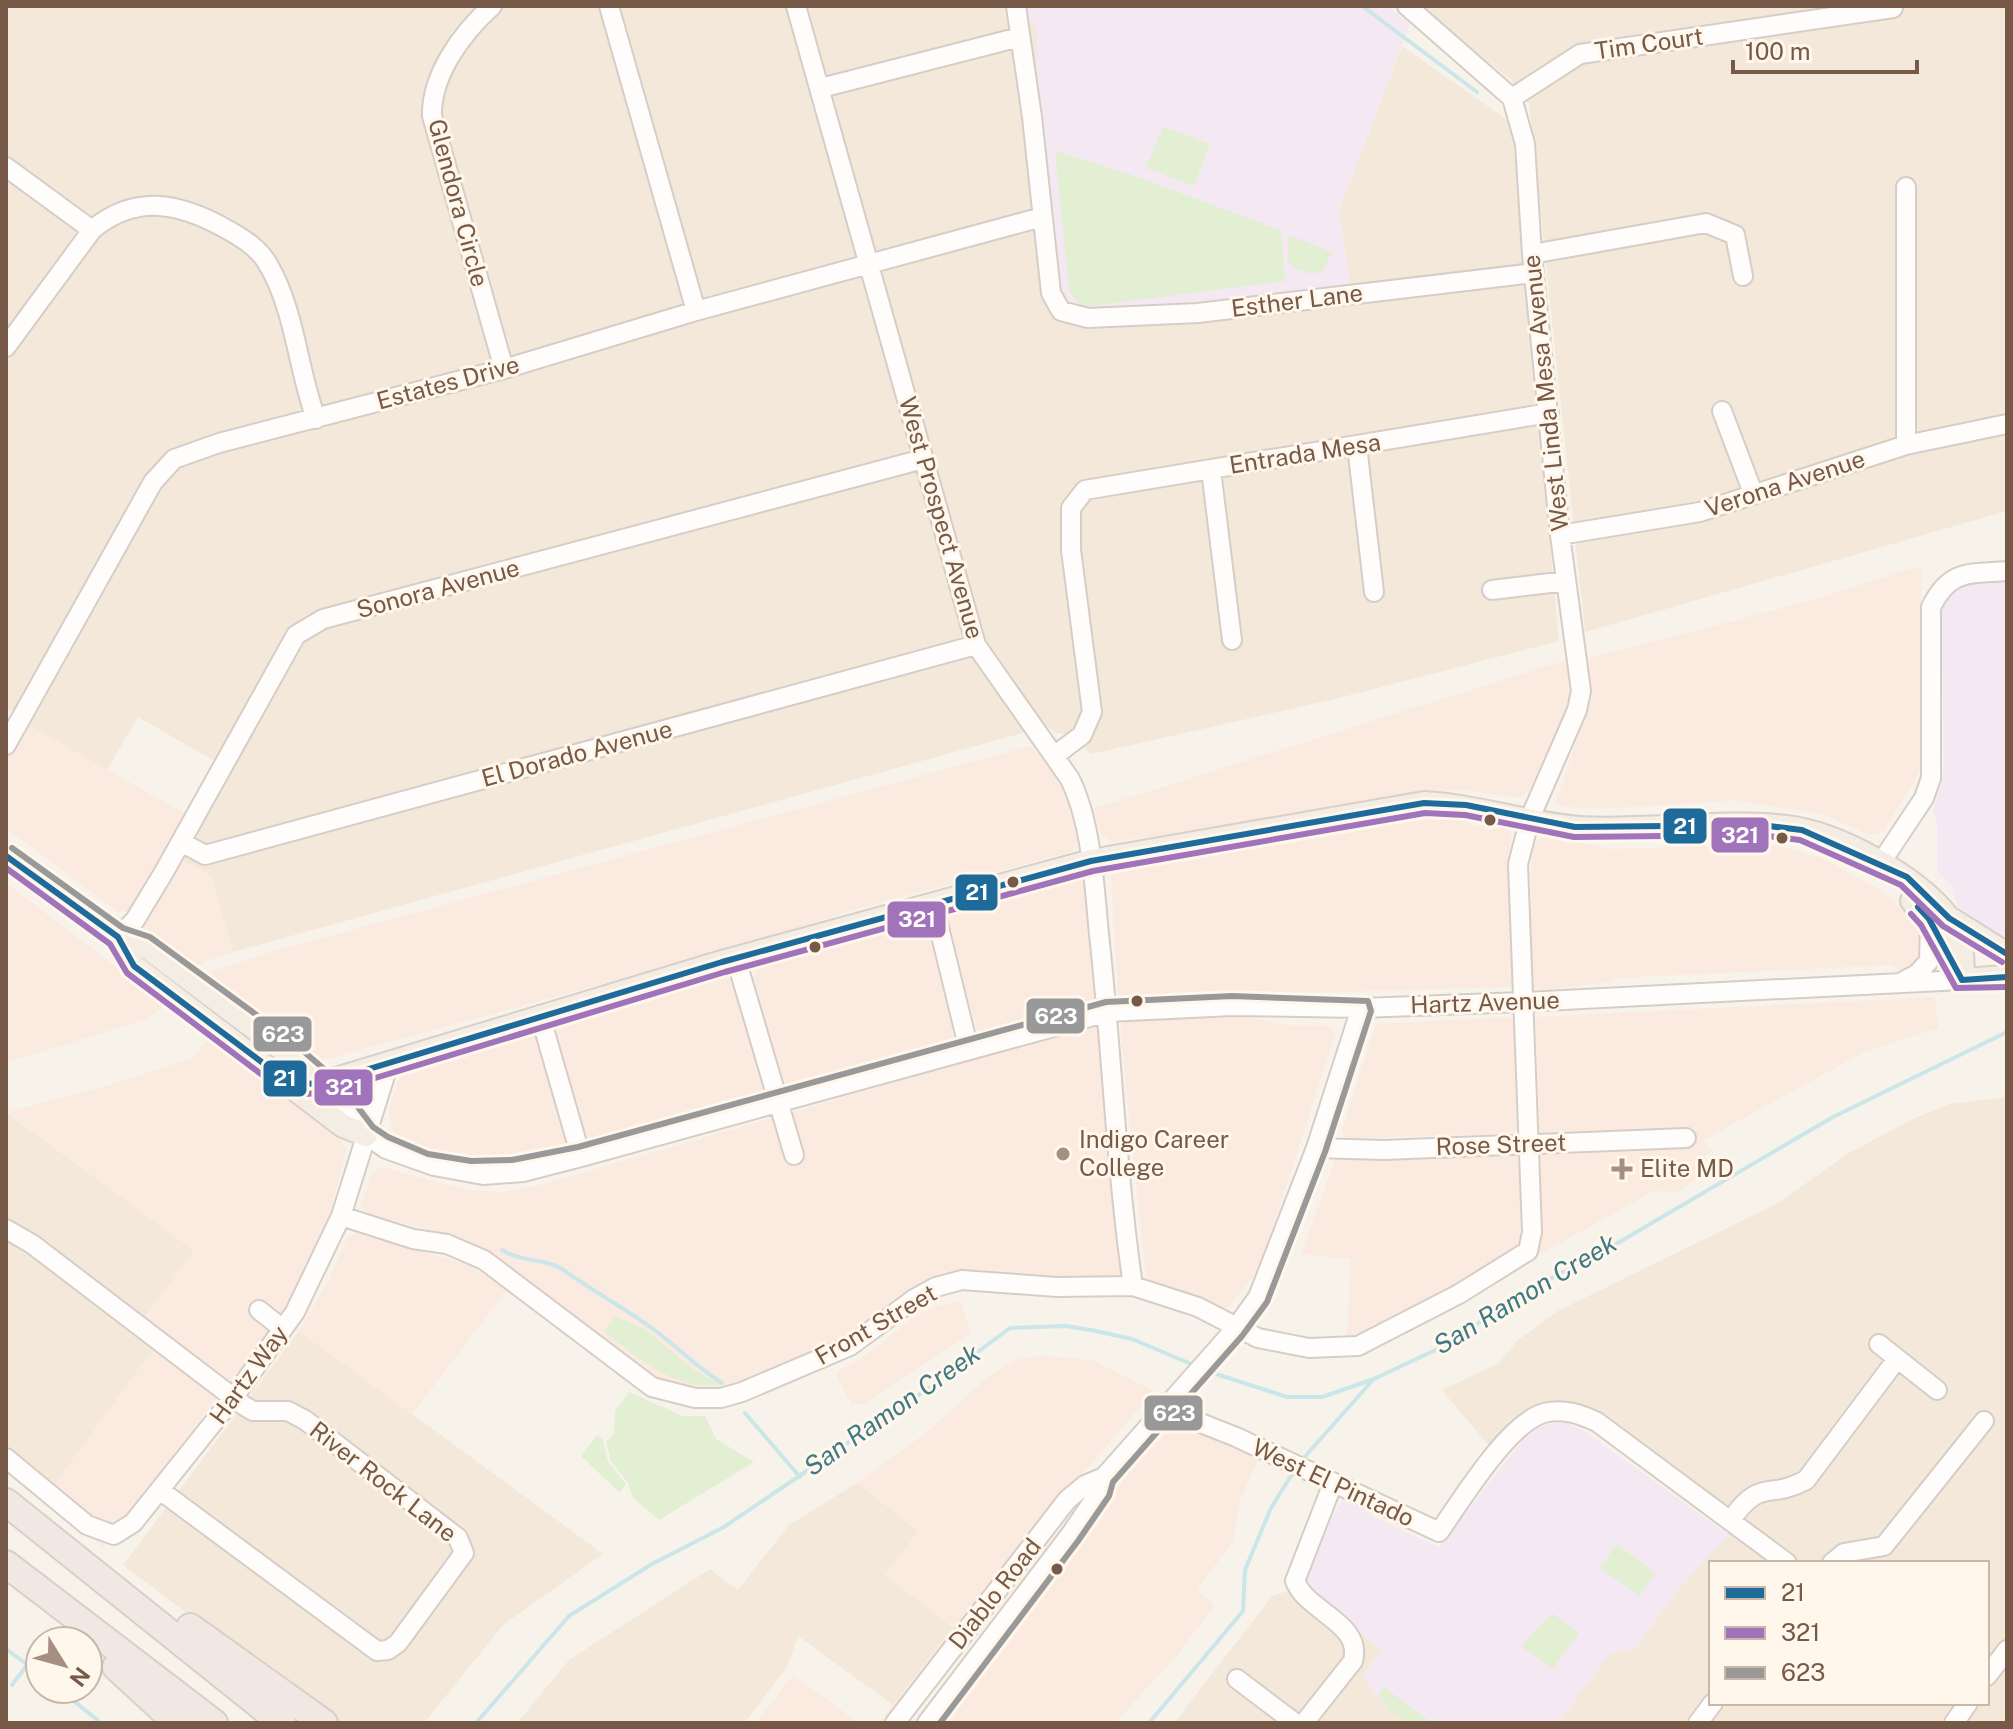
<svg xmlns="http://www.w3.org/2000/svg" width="2013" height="1729" viewBox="0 0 2013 1729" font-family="'Public Sans',sans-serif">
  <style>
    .residential { fill: #f3e8da; fill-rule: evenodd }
    .commercial { fill: #fbeae0 }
    .education { fill: #f4e9f3 }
    .green { fill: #e3efd3 }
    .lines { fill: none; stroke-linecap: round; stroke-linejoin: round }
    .stream { stroke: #cae6e9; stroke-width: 4 }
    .minor-casing { stroke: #d6cec6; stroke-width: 22 }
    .major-casing { stroke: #d9d0c9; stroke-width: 26 }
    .highway-casing { stroke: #d9d0c9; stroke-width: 30 }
    .minor { stroke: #fefdfc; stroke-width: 18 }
    .major { stroke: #f3ede4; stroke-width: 22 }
    .highway { stroke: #f1e8e4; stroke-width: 26 }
    .bus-1-casing { stroke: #fff7eb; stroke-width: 12 }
    .bus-2-casing { stroke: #fff7eb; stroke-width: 12 }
    .bus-3-casing { stroke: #fff7eb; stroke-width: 12 }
    .bus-1 { stroke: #1e6b9b; stroke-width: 6 }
    .bus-2 { stroke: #a173ba; stroke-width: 6 }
    .bus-3 { stroke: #999; stroke-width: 6 }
    .bus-dot { fill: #775948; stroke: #fff7eb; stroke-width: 3 }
    .poi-dot { fill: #a48f81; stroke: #fff7eb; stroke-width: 3 }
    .labels { text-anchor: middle; stroke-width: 6; stroke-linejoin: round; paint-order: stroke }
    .street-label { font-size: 24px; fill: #775948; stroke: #fff7eb }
    .poi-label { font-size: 24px; fill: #775948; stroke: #fff7eb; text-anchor: start }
    .water-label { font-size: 26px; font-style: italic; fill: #3e7985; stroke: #fff7eb }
    .line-badge { stroke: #fff7eb; stroke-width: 3 }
    .badge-label { font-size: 22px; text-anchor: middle; font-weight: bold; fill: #fff }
  </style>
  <rect width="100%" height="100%" fill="#f7f3ea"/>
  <path class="residential" d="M6,6H1019L1037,25L1038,32L1037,65L1062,293L1350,284L1339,210L1402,46L1502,116L1508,122L1513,136L1559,641L1335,699L1091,754L1068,734L1055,733L1048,726L233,952L211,876L168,852L218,763L138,717L107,770L14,717L16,713L6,708Z
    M1418,6H2007V511L1585,632L1529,104L1510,79Z
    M2007,1097V1723H1558L1609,1654L1636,1648L1676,1592L1741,1518L1584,1405L1550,1401L1524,1410L1509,1421L1490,1447L1442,1390L1499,1363L1518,1340L1558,1311L1778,1203L1849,1153L1915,1118L1950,1104ZM1711,1563H1987V1703H1711Z
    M6,1112L195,1251L145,1317L165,1333L42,1502L6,1473Z
    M299,1331L603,1554L504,1624L424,1723H333L123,1565Z
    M857,1483L919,1531L885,1575L953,1627L893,1705L798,1636L787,1667L744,1723H517L569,1660L710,1569L738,1590L789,1525Z
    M1304,1586L1308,1593L1382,1649L1379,1694L1406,1723H1174L1272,1596Z"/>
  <path class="commercial" d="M1921,566L1920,771L1884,831L1870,835L1822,814L1735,800L1614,808L1565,807L1556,802L1588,705L1586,659L1802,603Z
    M1570,659L1573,679L1568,710L1528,792L1521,798L1463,790L1415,792L1200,830L1111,842L1100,832L1093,809Z
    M25,723L189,816L130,912H118L6,828V761Z
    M1031,746L1059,779L1068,796L1076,825L1077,842L1071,852L860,908L716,953L319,1061L207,978L213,971L271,952Z
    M1422,813L1455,816L1474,826L1490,830L1502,826L1510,831L1513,987L1158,997L1126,1001L1118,996L1111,876L1118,867Z
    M1545,836L1611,849L1749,845L1783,847L1819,857L1881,890L1923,930L1920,963L1902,973L1892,965L1722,973L1616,978L1612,982L1540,990L1534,988L1530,979L1531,874L1533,844Z
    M178,858L211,876L233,952L205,961L198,971L144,932L142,927Z
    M1075,876L1086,880L1101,1004L979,1036L944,915Z
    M6,883L164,1003L161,1008L143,1020L6,1063Z
    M926,919L964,1041L797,1087L782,1085L754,978L756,967L913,926L919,920Z
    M725,976L734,985L765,1095L593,1144L587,1141L557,1042L554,1032L558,1023L711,983Z
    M1935,997L1938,1028L1862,1053L1704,1140L1712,1151L1705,1157L1702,1174L1678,1192L1653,1191L1539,1255L1535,1252L1540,1152L1536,1032L1532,1025L1536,1017Z
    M1129,1017L1252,1018L1287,1025H1324L1336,1032L1264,1254L1252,1279L1227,1308L1221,1309L1151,1283L1146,1276L1122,1047L1121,1025Z
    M1512,1017L1517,1024L1514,1035L1518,1127L1514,1134L1345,1138L1342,1130L1376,1024Z
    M1100,1023L1125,1273L1121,1277L1054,1280L957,1272L928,1281L890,1304L843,1341L736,1383L733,1387L707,1393L658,1381L479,1248L453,1236L369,1214L361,1205L372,1173L382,1167L467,1190L501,1192L537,1186Z
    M532,1031L537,1032L571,1145L569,1150L522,1163L493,1161L420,1147L401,1139L392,1129L389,1110L400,1077L521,1039Z
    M208,1038L339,1135L346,1151L326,1230L293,1298L103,1547L42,1502L165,1333L145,1317L194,1251L8,1112L96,1089L193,1058Z
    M1510,1153L1520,1158V1242L1514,1248L1446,1292L1369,1334L1347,1336L1351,1259L1302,1254L1336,1157Z
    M357,1233L467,1264L507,1290L412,1414L299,1331L330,1278L347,1238Z
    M961,1301L971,1333L863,1404H851L836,1374L839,1370L862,1358L915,1317L934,1307Z
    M1042,1356L1092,1360L1154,1391L1029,1535L886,1723H879L953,1627L885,1575L919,1530L857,1483L927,1432L990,1375L1019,1359Z
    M1175,1424L1259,1459L1240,1499L1233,1541L1197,1590L1215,1605L1178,1654L1115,1723H936L1115,1487Z
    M793,1675L859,1723H756Z"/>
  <path class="education" d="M1019,6H1388L1410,24L1339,210L1350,284L1136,310L1082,311L1068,303L1059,280L1037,65V25L1020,20Z
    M2007,578V937L1993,932L1958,907L1952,887L1937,872V825L1933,810L1941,786L1944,763L1941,614L1945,602L1970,579Z
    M1564,1422L1583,1430L1729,1535L1676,1592L1636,1648L1609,1654L1558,1723H1406L1388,1709L1362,1675L1382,1649L1308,1593L1304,1586L1305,1575L1336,1510L1344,1498L1378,1519L1439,1547L1529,1432L1544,1425Z"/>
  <path class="green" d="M1163,126L1210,144L1194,186L1146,168Z
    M1055,151L1129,174L1281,230L1285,281L1085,307L1075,301L1069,290Z
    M1289,235L1332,252L1323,271L1312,274L1296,269L1287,260Z
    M615,1317L645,1329L693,1369L721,1385C674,1391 639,1358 604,1332Z
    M629,1392L683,1416H705L716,1439L754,1462L659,1520L633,1498L628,1483L611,1461L606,1442L614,1434L615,1411Z
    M597,1435L603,1440L608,1462L626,1484L620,1493L581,1456Z
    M1616,1544L1656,1573L1639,1596L1600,1568Z
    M1552,1613L1579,1633L1553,1669L1521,1646Z
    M1384,1687L1432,1723C1403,1723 1394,1720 1379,1694Z"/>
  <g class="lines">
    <path class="stream" d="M1362,6L1477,92
      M502,1250C522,1263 545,1257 565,1271C594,1292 625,1308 653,1329C678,1347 696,1367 722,1383
      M1207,1371L1287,1397H1322L1374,1379L1448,1344L1521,1294L1604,1251L1833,1117L2007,1032
      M745,1413L800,1477
      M1301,1461L1372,1381
      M6,1649L40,1674
      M12,1685L27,1665
      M59,1689L101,1723
      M476,1723L569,1616L652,1564L724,1527L929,1388L1010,1328L1066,1326L1091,1330L1132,1339L1196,1366
      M1149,1723L1243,1611L1245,1570L1271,1508L1294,1471"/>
    <g class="minor-casing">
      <path id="minor" d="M492,6C462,33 431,75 432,116L504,369
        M609,6L696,311
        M796,6L976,645L1070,779C1092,824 1094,884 1099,934C1112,1051 1116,1170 1133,1286
        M1016,6L1032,117L1051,293L1061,311L1088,318L1198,313L1534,273
        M821,88L1020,37
        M1512,98L1580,54L1893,8
        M6,167L92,230
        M1906,187V445
        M1532,254L1706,223L1735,235L1743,276
        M6,347L92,230C136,193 181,203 228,230C244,239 260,249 269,266C295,311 298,370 316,419
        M1722,411L1753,493
        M1357,446L1374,592
        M1211,470L1232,640
        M1560,535L1700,512L1906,445L2007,424
        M1492,590L1566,581
        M6,745L153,482L174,459L219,443L504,369L696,311L1042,217
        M1054,756L1082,735L1092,712L1071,550V508L1085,490L1549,413
        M181,842L205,855L976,645
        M1880,864L1924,798L1931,778V607C1950,569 1969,574 2007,571
        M933,903L969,1050
        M118,937L135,920L164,872L296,635L323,619L923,459
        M736,959L794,1155
        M1902,982L1917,974L1929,961L1930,926
        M540,1015L581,1157
        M326,1082L356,1117L366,1135L386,1149L434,1166L483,1175L523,1172L581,1157L1108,1012L1232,1006L1361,1008L1522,1002L1962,980
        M1316,1148L1384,1150L1686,1138
        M341,1216L413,1239L447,1244L484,1260L652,1387L695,1398H721L742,1392L850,1346L914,1299L936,1287L962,1280L1057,1287L1133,1286L1198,1307L1258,1338L1309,1348L1358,1346L1459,1294L1528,1251L1532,1232L1518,864L1530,818L1577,710L1581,691L1560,535L1532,254L1525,144L1512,98L1407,6
        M6,1229L32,1244L243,1405L253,1411H288L305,1420L458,1538L464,1553L398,1643L388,1650L377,1651L161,1491
        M259,1310L283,1329
        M1879,1344L1937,1390
        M1163,1408L1236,1437L1439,1532C1461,1501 1508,1423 1544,1413C1563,1408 1580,1414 1597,1422L1787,1563
        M6,1458L87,1525L114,1535L133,1523L233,1398L295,1312L341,1216L389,1063
        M1730,1521C1762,1476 1767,1501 1806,1480L1897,1359
        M1832,1563L1844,1553L1884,1546L1984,1421
        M1987,1676L2007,1650
        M1237,1679L1295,1723
        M895,1723L1067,1500L1085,1485L1104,1477
        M927,1723L1070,1535L1100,1491L1104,1477L1235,1329L1258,1297L1316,1148L1361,1008
        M1304,1723L1353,1661C1363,1623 1307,1612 1295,1581L1333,1483
        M1698,1723L1713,1703
        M1954,1723L1968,1703"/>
    </g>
    <g class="major-casing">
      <path id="major" d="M6,856L118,937L144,945L326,1082
        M1912,901L1929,919L1962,980
        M1951,919L2007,954
        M118,937L134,966L343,1126L366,1135
        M1962,980L2007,977
        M283,1078L307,1084L326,1082L722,962L1091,861L1424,803C1478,806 1529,824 1580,828C1648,832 1718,819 1786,827C1838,833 1916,876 1948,917C1962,935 1964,958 1962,980"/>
    </g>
    <g class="highway-casing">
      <path id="highway" d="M6,1502L282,1723
        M6,1564L214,1723
        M190,1627L324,1723
        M116,1667L177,1723"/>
    </g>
    <use href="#minor" class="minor"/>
    <use href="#major" class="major"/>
    <use href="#highway" class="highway"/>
    <g class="bus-1-casing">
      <path id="bus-1" d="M6,856L118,937L134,966L283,1078L307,1084L326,1082L722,962L1091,861L1424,803L1466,805L1575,827L1760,825L1802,830L1907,877L1949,918L2007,954
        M1918,907L1929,919L1962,980L2007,977"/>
    </g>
    <g class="bus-2-casing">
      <path id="bus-2" d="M6,868L110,944L127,973L277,1086L306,1094L329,1092L725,972L1093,871L1425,813L1465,815L1574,837L1759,835L1800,840L1901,885L1943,926L2002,962
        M1911,914L1921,925L1956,988L2007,987"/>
    </g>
    <g class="bus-3-casing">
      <path id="bus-3" d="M12,848L123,928L150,937L288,1038L338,1081L373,1127L388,1137L428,1154L471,1161L512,1160L578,1147L1106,1002L1232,996L1368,1001L1371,1011L1325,1152L1267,1302L1242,1336L1113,1482L1109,1496L1078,1541L940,1723"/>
    </g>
    <use href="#bus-1" class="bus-1"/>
    <use href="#bus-2" class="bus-2"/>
    <use href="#bus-3" class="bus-3"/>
  </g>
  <g class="bus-dot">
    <circle cx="1490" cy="820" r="7"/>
    <circle cx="1782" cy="838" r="7"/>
    <circle cx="1013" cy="882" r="7"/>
    <circle cx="815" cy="947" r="7"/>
    <circle cx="1137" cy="1001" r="7"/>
    <circle cx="1057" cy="1569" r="7"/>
  </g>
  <g class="poi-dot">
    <circle cx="1063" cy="1154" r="8"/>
    <path d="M1618 1157h8v8h8v8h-8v8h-8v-8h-8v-8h8z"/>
  </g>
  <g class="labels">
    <g class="street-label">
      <text transform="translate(1649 44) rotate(-8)" y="8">Tim Court</text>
      <text transform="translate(458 203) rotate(75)" y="8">Glendora Circle</text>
      <text transform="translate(1297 301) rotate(-7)" y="8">Esther Lane</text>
      <text transform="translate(448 383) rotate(-15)" y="8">Estates Drive</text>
      <text transform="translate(1546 393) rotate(-96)" y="8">West Linda Mesa Avenue</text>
      <text transform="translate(1305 454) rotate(-9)" y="8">Entrada Mesa</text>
      <text transform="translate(1785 484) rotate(-18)" y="8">Verona Avenue</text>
      <text transform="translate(941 518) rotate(74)" y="8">West Prospect Avenue</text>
      <text transform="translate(438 589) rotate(-15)" y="8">Sonora Avenue</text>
      <text transform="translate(577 754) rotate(-15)" y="8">El Dorado Avenue</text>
      <text transform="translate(1485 1003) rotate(-2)" y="8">Hartz Avenue</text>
      <text transform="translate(1501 1145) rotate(-2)" y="8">Rose Street</text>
      <text transform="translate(876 1325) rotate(-30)" y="8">Front Street</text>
      <text transform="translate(249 1375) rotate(-54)" y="8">Hartz Way</text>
      <text transform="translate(383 1482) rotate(38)" y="8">River Rock Lane</text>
      <text transform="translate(1333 1483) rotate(25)" y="8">West El Pintado</text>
      <text transform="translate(995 1594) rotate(-52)" y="8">Diablo Road</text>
    </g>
    <g class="poi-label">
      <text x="1079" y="1148">Indigo Career<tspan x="1079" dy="28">College</tspan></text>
      <text x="1640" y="1177">Elite MD</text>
    </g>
    <g class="water-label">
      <text transform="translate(1525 1294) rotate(-31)" y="9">San Ramon Creek</text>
      <text transform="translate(892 1410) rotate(-35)" y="9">San Ramon Creek</text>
    </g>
  </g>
  <g class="line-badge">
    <rect x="1662" y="807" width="46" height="38" rx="8" fill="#1e6b9b"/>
    <rect x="1710" y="816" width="60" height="38" rx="8" fill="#a173ba"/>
    <rect x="954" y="873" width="45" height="39" rx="8" fill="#1e6b9b"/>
    <rect x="886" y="900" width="61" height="39" rx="8" fill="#a173ba"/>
    <rect x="1025" y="997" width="61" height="38" rx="8" fill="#999"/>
    <rect x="252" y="1015" width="61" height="38" rx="8" fill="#999"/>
    <rect x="262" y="1059" width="46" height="39" rx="8" fill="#1e6b9b"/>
    <rect x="313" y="1068" width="61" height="39" rx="8" fill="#a173ba"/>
    <rect x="1143" y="1394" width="61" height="38" rx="8" fill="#999"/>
  </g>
  <g class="badge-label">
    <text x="1685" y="834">21</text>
    <text x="1740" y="843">321</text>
    <text x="977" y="900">21</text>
    <text x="917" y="927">321</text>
    <text x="1056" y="1024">623</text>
    <text x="283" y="1042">623</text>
    <text x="285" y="1086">21</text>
    <text x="344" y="1095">321</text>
    <text x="1174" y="1421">623</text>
  </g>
  <rect width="2013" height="1729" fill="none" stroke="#775948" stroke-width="16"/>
  <rect x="1709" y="1561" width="280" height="144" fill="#fff7eb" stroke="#c9b8aa" stroke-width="2"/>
  <rect x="1725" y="1587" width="40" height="12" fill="#1e6b9b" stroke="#c9b8aa" stroke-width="2"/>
  <text x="1781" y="1601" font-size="24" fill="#775948">21</text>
  <rect x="1725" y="1627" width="40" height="12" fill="#a173ba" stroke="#c9b8aa" stroke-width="2"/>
  <text x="1781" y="1641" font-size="24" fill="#775948">321</text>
  <rect x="1725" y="1667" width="40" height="12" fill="#999999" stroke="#c9b8aa" stroke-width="2"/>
  <text x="1781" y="1681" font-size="24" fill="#775948">623</text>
  <g transform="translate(64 1665) rotate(127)"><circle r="38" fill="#fff7eb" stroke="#c9b8aa" stroke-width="2"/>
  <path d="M0-6L14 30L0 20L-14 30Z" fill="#a48f81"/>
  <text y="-12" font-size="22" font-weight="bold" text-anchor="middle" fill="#775948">N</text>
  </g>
  <path d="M1733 60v12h184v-12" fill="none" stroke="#775948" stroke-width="4"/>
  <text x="1745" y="60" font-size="24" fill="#775948" stroke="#fff7eb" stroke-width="6" paint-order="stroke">100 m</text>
</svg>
